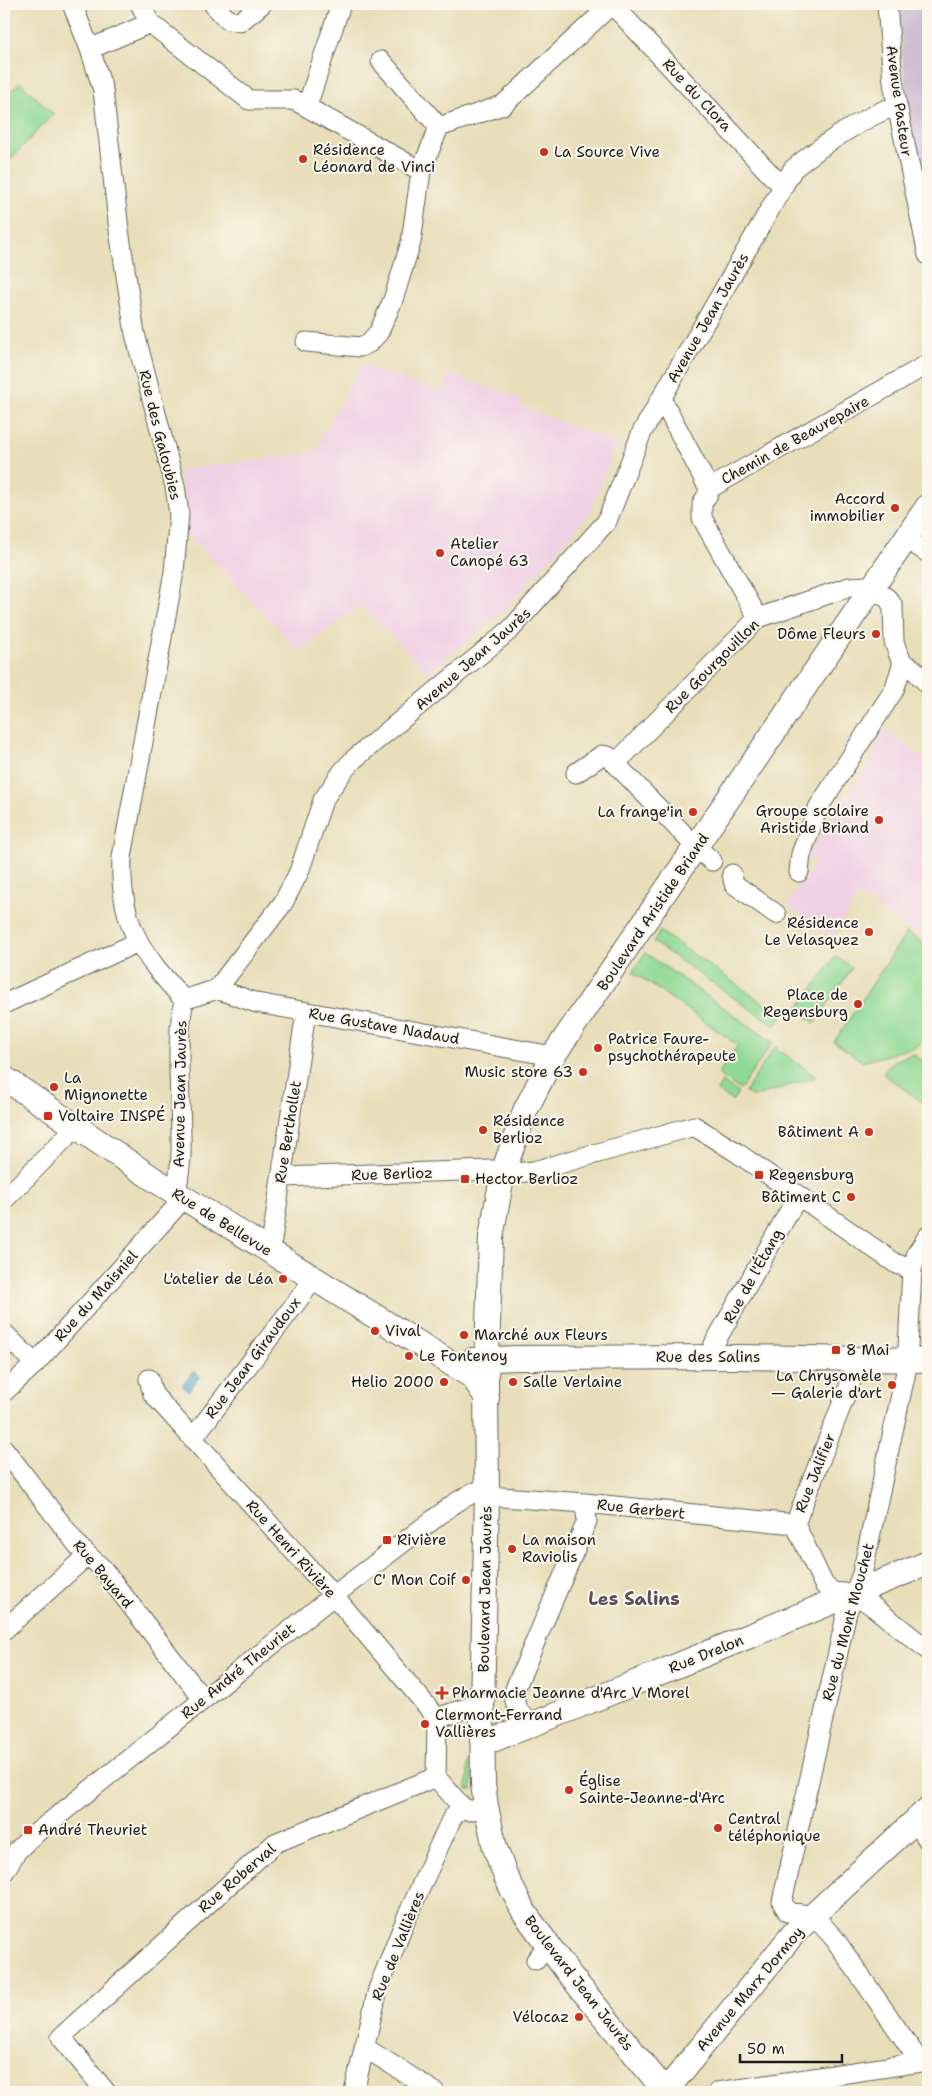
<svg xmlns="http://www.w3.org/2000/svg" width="932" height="2096" viewBox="0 0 932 2096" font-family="'Shantell Sans',sans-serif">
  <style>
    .built { fill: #f0d0e4 }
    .industrial { fill: #cebed1 }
    .green { fill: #90d994; stroke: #567a58 }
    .water { fill: #47a7c6; stroke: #326271 }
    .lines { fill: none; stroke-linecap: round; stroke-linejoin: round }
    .minor-casing { stroke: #636053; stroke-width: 21 }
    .major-casing { stroke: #636053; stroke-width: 26 }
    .minor { stroke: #fff; stroke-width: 19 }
    .major { stroke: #fff; stroke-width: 24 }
    .poi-dot { fill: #c8321e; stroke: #fbf7ec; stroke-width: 2 }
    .labels { text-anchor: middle; stroke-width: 4; stroke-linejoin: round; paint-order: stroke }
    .street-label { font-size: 15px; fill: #1c1c1c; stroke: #fbf7ec }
    .poi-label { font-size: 15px; fill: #1c1c1c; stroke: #fbf7ec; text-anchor: start }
    .quarter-label { font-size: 18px; font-weight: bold; fill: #5a4f5c; stroke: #fbf7ec }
  </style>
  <rect width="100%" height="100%" fill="#fbf7ec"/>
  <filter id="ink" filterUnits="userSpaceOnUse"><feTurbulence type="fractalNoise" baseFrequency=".02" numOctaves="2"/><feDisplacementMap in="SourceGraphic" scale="10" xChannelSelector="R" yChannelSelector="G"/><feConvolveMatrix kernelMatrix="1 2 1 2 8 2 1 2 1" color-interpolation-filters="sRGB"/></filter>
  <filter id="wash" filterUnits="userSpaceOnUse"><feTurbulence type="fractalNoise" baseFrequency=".0096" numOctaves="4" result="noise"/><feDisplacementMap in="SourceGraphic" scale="20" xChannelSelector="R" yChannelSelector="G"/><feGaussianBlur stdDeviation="1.12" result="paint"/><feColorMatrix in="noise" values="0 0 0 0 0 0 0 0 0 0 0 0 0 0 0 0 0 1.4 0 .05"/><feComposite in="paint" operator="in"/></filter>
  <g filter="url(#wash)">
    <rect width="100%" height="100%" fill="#e8deb9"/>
    <path class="built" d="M362,364L442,393L448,374L522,399L520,406L616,443L590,513L504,611L428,673L361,606L304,647L298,653L277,627L188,535L187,514L179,470L313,452Z
      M879,726L928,762V926L921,937L860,895L832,936L787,905L816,863L806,856L878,751L867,744Z"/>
    <path class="industrial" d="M898,4H928V212L908,115Z"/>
    <path class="green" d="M20,82L53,114L4,166V99Z
      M660,931L782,1016L775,1026L653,942Z
      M907,932L928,947V1031L918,1046L863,1062L834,1042Z
      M645,953L773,1042L740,1090L718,1074L738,1045L633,972Z
      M836,956L852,968L815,1023L797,1010Z
      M775,1047L816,1077L753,1097L745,1092Z
      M913,1054L928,1065V1106L883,1074L893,1061Z
      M722,1082L738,1093L732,1101L717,1090Z
      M468,1762H472V1790H467Z"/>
    <path class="water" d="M194,1371L200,1376L189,1391L182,1386Z"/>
  </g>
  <g filter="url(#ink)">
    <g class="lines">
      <g class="minor-casing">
        <path id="minor" d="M72,4L90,49L103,90L119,230L135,334L175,486L179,514L174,572L122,857C119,924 141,953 184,1000
          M140,4L150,23
          M213,4L228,20L240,22L262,4
          M612,4L773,177L784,185
          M887,4L893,82L897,105L928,255
          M90,49L150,23L249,100H294L421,171
          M381,61L439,127
          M307,106L341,4
          M306,342L360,347L369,343L379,332L393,300L411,242L421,171L439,127L503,105L612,4
          M659,401L666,407L706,483L712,487
          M906,539L928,553
          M758,618L702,518V504L712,487L928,364
          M616,763L758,618L849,587L866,586L872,587L888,599L893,606L894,642L898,653L903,663L913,669L928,684
          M576,773L602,755L608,756L696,847L712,861
          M799,872L801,854L818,808L894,690L903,663
          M732,874L734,884L776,914
          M217,989L257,1003L553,1056
          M4,1004L138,942
          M281,1177L491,1170L516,1173L534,1171L694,1126L736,1152L895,1263L912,1270
          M4,1200L76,1127
          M270,1252L306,1012
          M4,1333L35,1364
          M710,1357L714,1344L798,1196
          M860,1358L795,1524L824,1585L833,1592L854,1594L871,1605L928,1650
          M149,1379L153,1394L341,1604L437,1718
          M4,1392L35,1364L176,1207C175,1189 181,1171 181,1153C182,1102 174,1050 184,1000L217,989L283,903L299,872L323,800L343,771L354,759L511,629L607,521L642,432L793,169C822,145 862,118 897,105
          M193,1438L314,1279
          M4,1449L79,1547L102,1568L203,1699
          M4,1630L81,1561L87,1554
          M437,1718L436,1777L461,1806L470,1811L486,1806
          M437,1718L469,1707H482
          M532,1724C519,1715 513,1706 515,1689L587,1521L585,1503
          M915,1821L928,1840
          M4,1872L17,1851L30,1838L333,1596L455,1503L474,1492L487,1496L585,1503L795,1524
          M536,1960L547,1946
          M364,2047L435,2092
          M920,2062L834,1938L814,1916L788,1912L782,1902L847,1612L862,1574L907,1367L912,1270L917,1253L928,1236
          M106,2092L61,2037L275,1843L436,1777
          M354,2092L378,1989L406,1919L451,1820L461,1806
          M718,2092L928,2061"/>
      </g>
      <g class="major-casing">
        <path id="major" d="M4,1078L152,1178L473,1377L487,1398
          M473,1360L517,1358L734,1357L928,1360
          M482,1740L495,1739L566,1711L928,1563
          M665,2092L794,1933L928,1809
          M666,2092L569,1974L524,1912L506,1877L495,1848L486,1806L483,1784L482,1707L487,1496L486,1381L491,1237L503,1172L525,1111L553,1056L928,506"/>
      </g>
      <use href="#minor" class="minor"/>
      <use href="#major" class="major"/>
    </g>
  </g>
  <g class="poi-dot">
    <circle cx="544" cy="152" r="5"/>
    <circle cx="303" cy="159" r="5"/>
    <circle cx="895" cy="508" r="5"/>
    <circle cx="440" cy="553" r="5"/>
    <circle cx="876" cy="634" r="5"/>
    <circle cx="693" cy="812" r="5"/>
    <circle cx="879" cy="820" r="5"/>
    <circle cx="869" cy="932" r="5"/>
    <circle cx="858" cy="1004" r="5"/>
    <circle cx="598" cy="1048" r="5"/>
    <circle cx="583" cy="1072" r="5"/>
    <circle cx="54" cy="1087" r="5"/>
    <rect x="43" y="1111" width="10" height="10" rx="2.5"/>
    <circle cx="483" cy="1130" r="5"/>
    <circle cx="869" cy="1132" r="5"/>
    <rect x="754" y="1170" width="10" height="10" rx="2.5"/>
    <rect x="460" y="1174" width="10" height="10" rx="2.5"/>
    <circle cx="851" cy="1197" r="5"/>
    <circle cx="283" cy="1279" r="5"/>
    <circle cx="375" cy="1331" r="5"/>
    <circle cx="464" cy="1335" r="5"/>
    <rect x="831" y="1345" width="10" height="10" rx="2.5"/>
    <circle cx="409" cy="1356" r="5"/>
    <circle cx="444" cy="1382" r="5"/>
    <circle cx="513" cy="1382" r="5"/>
    <circle cx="892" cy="1385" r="5"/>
    <rect x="382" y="1535" width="10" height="10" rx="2.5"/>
    <circle cx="512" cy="1549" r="5"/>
    <circle cx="466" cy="1580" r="5"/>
    <path d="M439.5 1685.5h5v5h5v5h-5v5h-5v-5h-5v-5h5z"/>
    <circle cx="425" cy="1724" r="5"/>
    <circle cx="569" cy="1790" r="5"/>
    <circle cx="718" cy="1828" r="5"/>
    <rect x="23" y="1825" width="10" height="10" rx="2.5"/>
    <circle cx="579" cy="2017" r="5"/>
  </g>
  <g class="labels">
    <g class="street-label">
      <text transform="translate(697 95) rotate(47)" y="5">Rue du Clora</text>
      <text transform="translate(899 101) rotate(82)" y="5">Avenue Pasteur</text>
      <text transform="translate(708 318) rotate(-60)" y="5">Avenue Jean Jaurès</text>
      <text transform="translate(160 435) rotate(76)" y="5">Rue des Galoubies</text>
      <text transform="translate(795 440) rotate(-29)" y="5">Chemin de Beaurepaire</text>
      <text transform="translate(473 659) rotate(-41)" y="5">Avenue Jean Jaurès</text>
      <text transform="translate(712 666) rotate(-45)" y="5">Rue Gourgouillon</text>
      <text transform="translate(653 912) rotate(-56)" y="5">Boulevard Aristide Briand</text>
      <text transform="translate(384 1026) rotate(10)" y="5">Rue Gustave Nadaud</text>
      <text transform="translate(180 1094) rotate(-89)" y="5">Avenue Jean Jaurès</text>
      <text transform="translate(288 1132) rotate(-81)" y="5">Rue Berthollet</text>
      <text transform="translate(392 1174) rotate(-2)" y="5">Rue Berlioz</text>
      <text transform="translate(222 1222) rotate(32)" y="5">Rue de Bellevue</text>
      <text transform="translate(753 1276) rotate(-61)" y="5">Rue de l'Étang</text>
      <text transform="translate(96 1296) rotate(-48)" y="5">Rue du Maisniel</text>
      <text x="708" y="1362">Rue des Salins</text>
      <text transform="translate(253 1358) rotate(-53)" y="5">Rue Jean Giraudoux</text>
      <text transform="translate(815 1473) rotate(-68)" y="5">Rue Jalifier</text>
      <text transform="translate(641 1509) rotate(6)" y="5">Rue Gerbert</text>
      <text transform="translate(291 1549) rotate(48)" y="5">Rue Henri Rivière</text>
      <text transform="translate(103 1574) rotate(50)" y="5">Rue Bayard</text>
      <text transform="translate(485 1589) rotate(-89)" y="5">Boulevard Jean Jaurès</text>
      <text transform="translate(848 1622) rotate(-75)" y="5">Rue du Mont Mouchet</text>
      <text transform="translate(706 1654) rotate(-22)" y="5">Rue Drelon</text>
      <text transform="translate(238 1671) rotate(-39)" y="5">Rue André Theuriet</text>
      <text transform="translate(237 1878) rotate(-41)" y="5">Rue Roberval</text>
      <text transform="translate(398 1946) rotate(-68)" y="5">Rue de Vallières</text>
      <text transform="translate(579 1983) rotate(52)" y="5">Boulevard Jean Jaurès</text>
      <text transform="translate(750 1989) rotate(-50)" y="5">Avenue Marx Dormoy</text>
    </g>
    <g class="poi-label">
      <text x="313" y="155">Résidence<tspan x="313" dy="17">Léonard de Vinci</tspan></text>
      <text x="554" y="157">La Source Vive</text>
      <text x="885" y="504" text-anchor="end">Accord<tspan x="885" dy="17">immobilier</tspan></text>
      <text x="450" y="549">Atelier<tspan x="450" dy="17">Canopé 63</tspan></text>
      <text x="866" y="639" text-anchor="end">Dôme Fleurs</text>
      <text x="869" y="816" text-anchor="end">Groupe scolaire<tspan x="869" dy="17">Aristide Briand</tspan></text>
      <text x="683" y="817" text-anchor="end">La frange'in</text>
      <text x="859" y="928" text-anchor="end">Résidence<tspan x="859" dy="17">Le Velasquez</tspan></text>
      <text x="848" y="1000" text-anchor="end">Place de<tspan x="848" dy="17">Regensburg</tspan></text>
      <text x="608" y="1044">Patrice Faure-<tspan x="608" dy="17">psychothérapeute</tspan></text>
      <text x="573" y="1077" text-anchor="end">Music store 63</text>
      <text x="64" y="1083">La<tspan x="64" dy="17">Mignonette</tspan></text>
      <text x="58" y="1121">Voltaire INSPÉ</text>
      <text x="493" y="1126">Résidence<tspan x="493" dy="17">Berlioz</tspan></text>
      <text x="859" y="1137" text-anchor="end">Bâtiment A</text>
      <text x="769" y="1180">Regensburg</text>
      <text x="475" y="1184">Hector Berlioz</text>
      <text x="841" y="1202" text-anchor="end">Bâtiment C</text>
      <text x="273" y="1284" text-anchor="end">L'atelier de Léa</text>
      <text x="385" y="1336">Vival</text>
      <text x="474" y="1340">Marché aux Fleurs</text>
      <text x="846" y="1355">8 Mai</text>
      <text x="419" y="1361">Le Fontenoy</text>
      <text x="882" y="1381" text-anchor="end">La Chrysomèle<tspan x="882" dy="17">— Galerie d'art</tspan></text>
      <text x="434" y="1387" text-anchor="end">Helio 2000</text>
      <text x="523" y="1387">Salle Verlaine</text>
      <text x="397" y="1545">Rivière</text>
      <text x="522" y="1545">La maison<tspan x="522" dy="17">Raviolis</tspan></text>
      <text x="456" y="1585" text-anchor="end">C' Mon Coif</text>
      <text x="452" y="1698">Pharmacie Jeanne d'Arc V Morel</text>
      <text x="435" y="1720">Clermont-Ferrand<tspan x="435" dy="17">Vallières</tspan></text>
      <text x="579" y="1786">Église<tspan x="579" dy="17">Sainte-Jeanne-d'Arc</tspan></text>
      <text x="728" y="1824">Central<tspan x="728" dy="17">téléphonique</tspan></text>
      <text x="38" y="1835">André Theuriet</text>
      <text x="569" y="2022" text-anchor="end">Vélocaz</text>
    </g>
    <g class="quarter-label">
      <text x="634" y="1605">Les Salins</text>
    </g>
  </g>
  <rect width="932" height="2096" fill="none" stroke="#fbf7ec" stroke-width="20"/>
  <path d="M740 2054v8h102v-8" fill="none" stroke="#1c1c1c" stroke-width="2.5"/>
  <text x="747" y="2054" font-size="15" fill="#1c1c1c" stroke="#fbf7ec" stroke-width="4" paint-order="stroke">50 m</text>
</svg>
